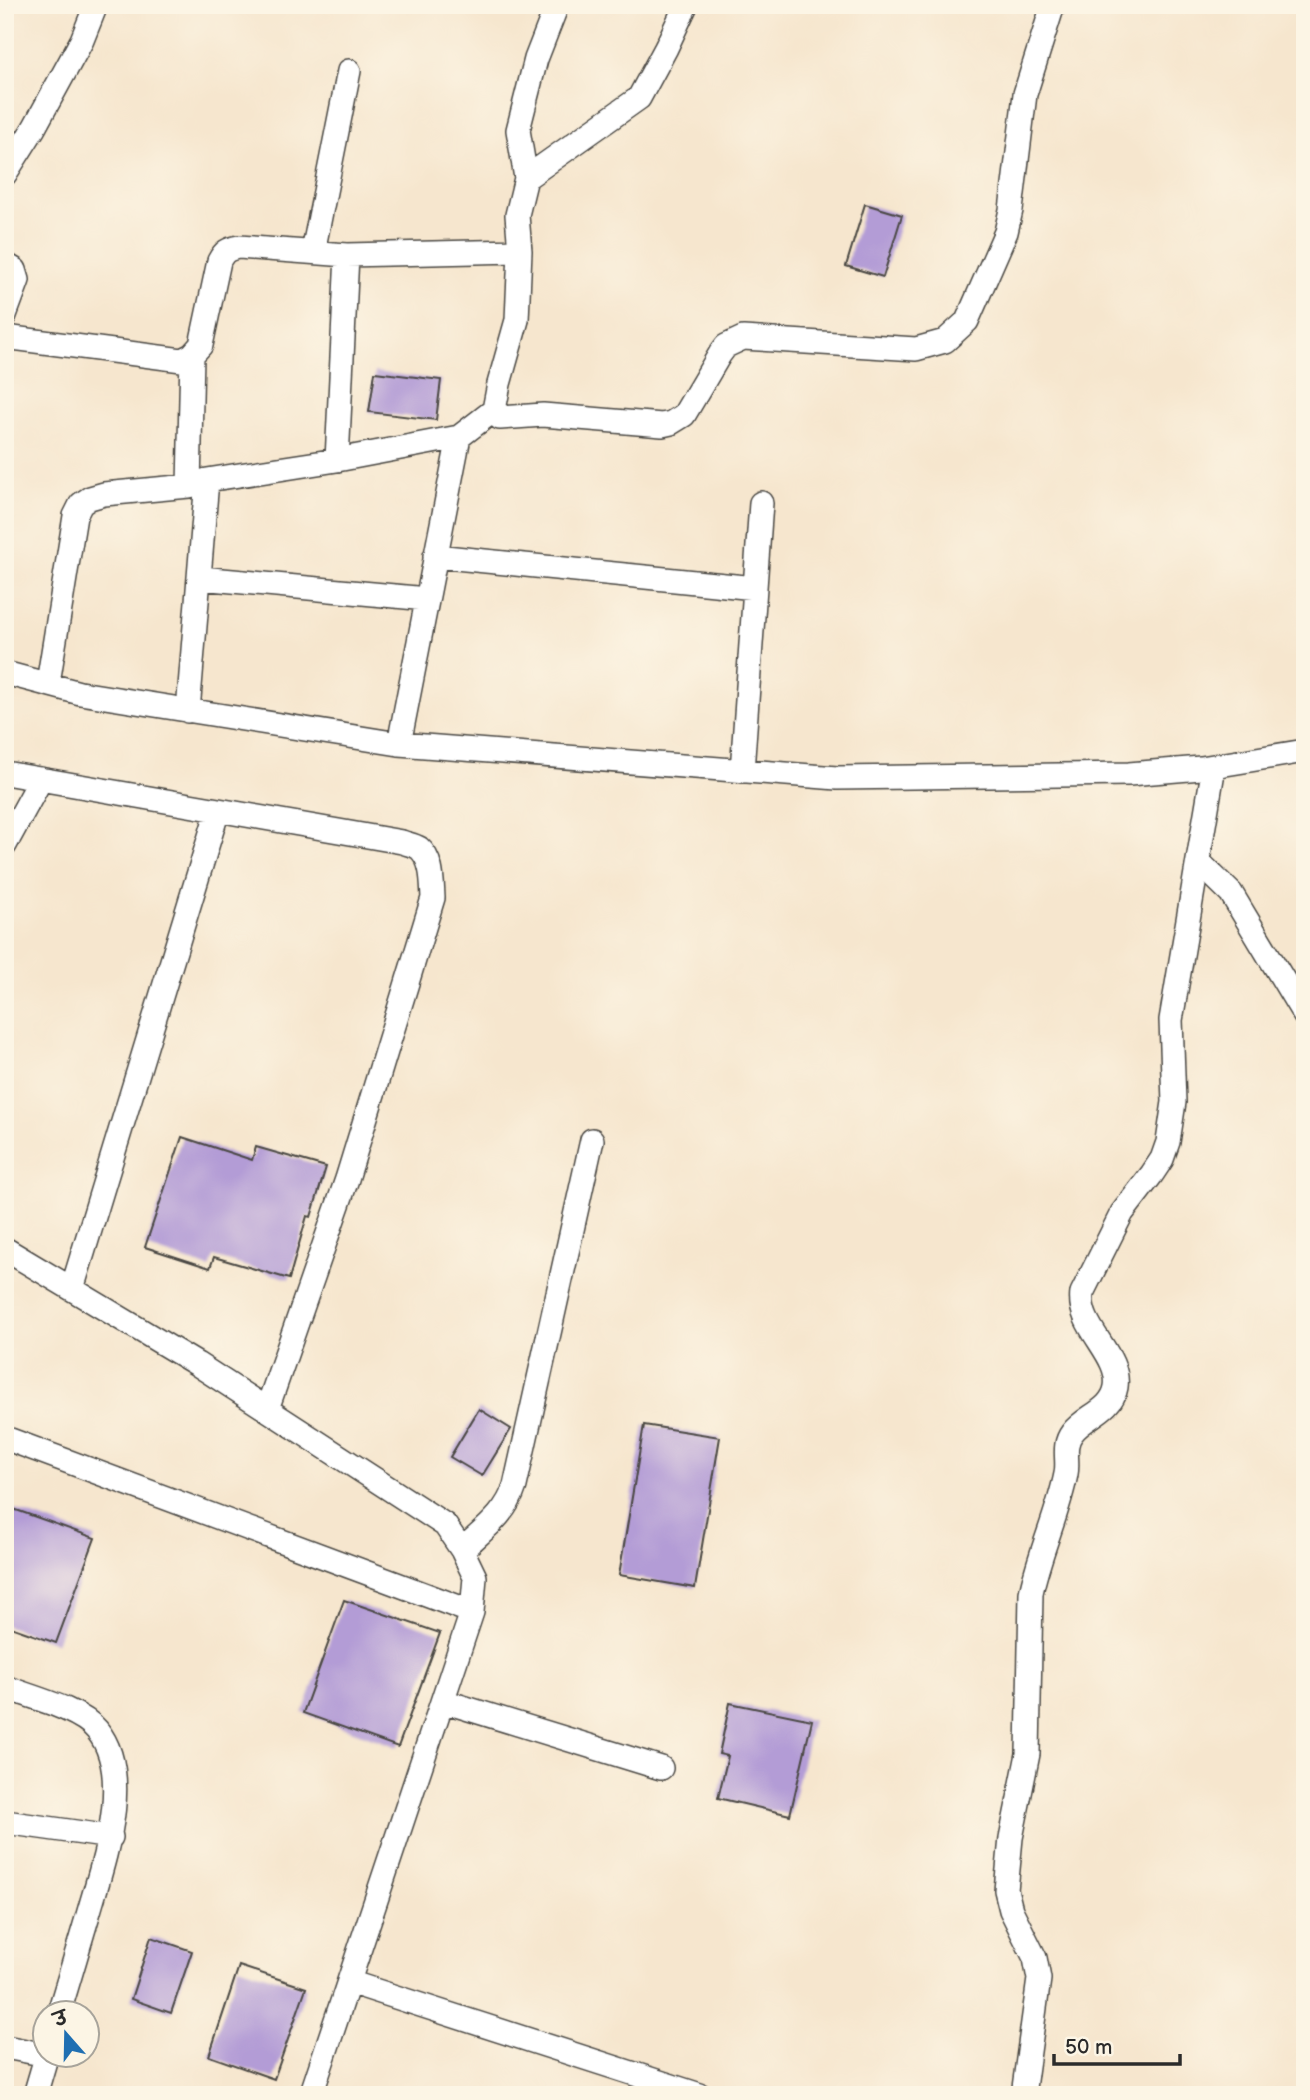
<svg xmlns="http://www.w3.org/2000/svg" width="1310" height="2100" viewBox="0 0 1310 2100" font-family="'Balsamiq Sans','Playpen Sans Deva',sans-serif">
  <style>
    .building { fill: #b39cd6 }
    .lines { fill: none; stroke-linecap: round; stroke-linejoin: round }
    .minor-casing { stroke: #494743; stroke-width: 26 }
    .minor { stroke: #fff; stroke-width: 23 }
  </style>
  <rect width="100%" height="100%" fill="#fcf5e5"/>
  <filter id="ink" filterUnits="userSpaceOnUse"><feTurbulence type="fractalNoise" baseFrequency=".0143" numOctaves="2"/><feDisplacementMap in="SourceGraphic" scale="14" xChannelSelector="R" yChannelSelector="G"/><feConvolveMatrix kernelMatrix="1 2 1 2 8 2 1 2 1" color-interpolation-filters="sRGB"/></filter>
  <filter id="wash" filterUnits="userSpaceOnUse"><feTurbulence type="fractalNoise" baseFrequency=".00686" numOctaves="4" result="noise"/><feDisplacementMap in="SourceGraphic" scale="28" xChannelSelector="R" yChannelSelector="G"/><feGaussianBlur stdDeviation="1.57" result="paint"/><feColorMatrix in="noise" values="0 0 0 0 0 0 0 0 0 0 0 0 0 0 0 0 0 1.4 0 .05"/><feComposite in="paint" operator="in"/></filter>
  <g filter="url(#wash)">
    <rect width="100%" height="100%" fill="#f6e6ce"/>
    <g id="blocks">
      <path class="building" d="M865,204L902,215L883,277L846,266Z
        M375,372L441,380L436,420L369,412Z
        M182,1137L252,1160L256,1147L326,1167L311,1217L307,1216L289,1279L214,1257L210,1268L145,1247Z
        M479,1409L511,1429L482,1476L450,1457Z
        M644,1425L720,1437L695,1588L619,1575Z
        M5,1506L95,1538L56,1643L5,1625Z
        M344,1600L440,1633L398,1747L303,1713Z
        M730,1703L812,1720L790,1815L718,1798L728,1756L719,1754Z
        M151,1937L192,1951L171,2013L131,1999Z
        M239,1966L306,1988L274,2079L209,2056Z"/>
    </g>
  </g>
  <g filter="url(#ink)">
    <use href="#blocks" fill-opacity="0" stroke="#494743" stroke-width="2"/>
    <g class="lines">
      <g class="minor-casing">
        <path id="minor" d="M557,5L536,59L518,130L526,178L517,215L520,251L517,320L499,384L494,410L500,418L543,415L662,425L671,423L684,415L720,354L726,346L743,338L916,349L945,341L967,321L1006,232L1011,210L1025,94L1053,5
          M5,174L34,128L82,40L96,5
          M526,178L639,98L666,48L686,5
          M313,252L349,71
          M5,264L15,270L18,280L5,315
          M5,337L182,360L192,355L201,345L219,261C224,251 228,249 239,247L347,255L520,251
          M337,460L347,255
          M189,486L192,355
          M435,556L755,588
          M200,578L427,599
          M5,673L80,693L399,744L837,778L1129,774L1201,768L1305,751
          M48,683L75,516L81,504L90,498L104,494L189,486L207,480L337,460L459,437L494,410
          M188,711L207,480
          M399,744L459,437
          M742,771L761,503
          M5,773L402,842C407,844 414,845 419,848C433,860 432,882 433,898L347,1179L267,1409
          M5,845L41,779
          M1198,861L1231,893L1305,1016
          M5,1249L197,1364L445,1525L462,1550L475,1577L472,1612L311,2095
          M72,1289L218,810
          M5,1438L472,1612
          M462,1550C483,1530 506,1515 515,1486L592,1140
          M5,1687C30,1697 80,1709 97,1730C135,1776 102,1865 88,1915C78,1948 69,1980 59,2012
          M443,1701L661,1768
          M5,1822L111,1837
          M349,1982L700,2095
          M5,2047L47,2055
          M35,2095L47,2054
          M1023,2095L1039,1979L1035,1958L1011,1910L1006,1890L1011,1838L1028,1754L1031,1593C1039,1553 1058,1515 1066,1474C1069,1460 1062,1446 1072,1433C1084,1416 1112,1411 1116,1387C1121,1354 1077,1328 1082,1293L1122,1213L1152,1174L1162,1159L1168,1142L1174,1102L1171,1020L1214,766"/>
      </g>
      <use href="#minor" class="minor"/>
    </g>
  </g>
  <rect width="1310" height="2100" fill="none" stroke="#fcf5e5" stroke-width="28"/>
  <g transform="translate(66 2034) rotate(340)"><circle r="33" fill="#fcf5e5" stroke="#a8a49b" stroke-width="2"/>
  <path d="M0-5L12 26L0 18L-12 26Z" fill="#1f6fb2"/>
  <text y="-10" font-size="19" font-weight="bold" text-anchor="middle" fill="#2b2b2b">उ</text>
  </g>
  <path d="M1054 2054v10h126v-10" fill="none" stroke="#2b2b2b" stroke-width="3.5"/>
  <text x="1065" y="2054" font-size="21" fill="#2b2b2b" stroke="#fcf5e5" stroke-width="5" paint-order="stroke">50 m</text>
</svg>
